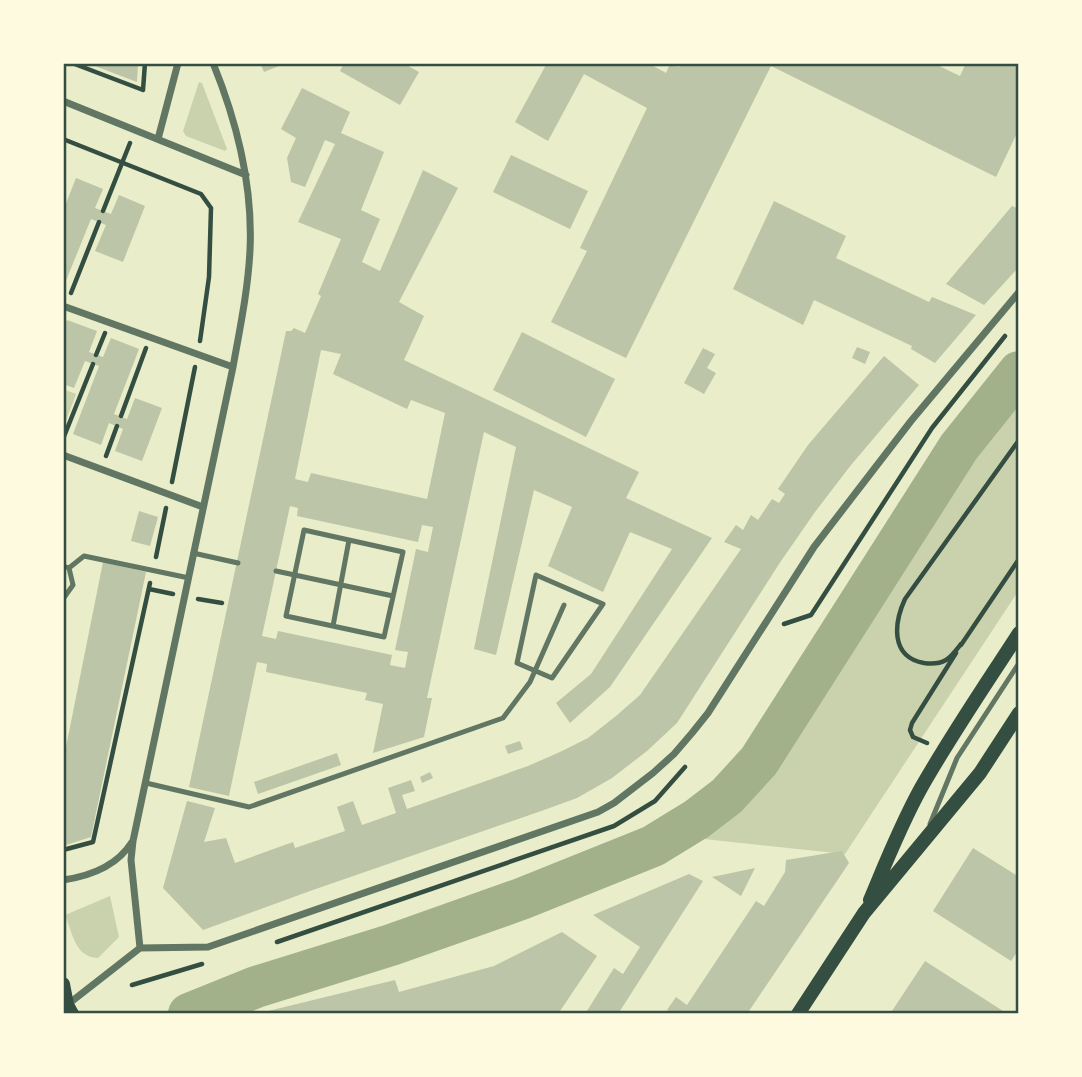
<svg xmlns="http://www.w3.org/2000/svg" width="1082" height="1077" viewBox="0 0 1082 1077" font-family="'Fira Sans Condensed',sans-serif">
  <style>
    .green { fill: #cad2ad }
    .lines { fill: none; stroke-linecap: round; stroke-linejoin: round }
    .river { stroke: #a3b18a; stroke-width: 42 }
    .building { fill: #bcc5a7; fill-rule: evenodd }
    .path { stroke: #344e41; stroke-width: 4.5 }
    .service { stroke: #617663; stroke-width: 5 }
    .minor { stroke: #617663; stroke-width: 7 }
    .secondary { stroke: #344e41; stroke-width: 14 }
    .neatline { fill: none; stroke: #344e41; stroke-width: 2.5 }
  </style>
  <rect width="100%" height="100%" fill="#e9edc9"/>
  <path class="green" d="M199,82L202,83L227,149L225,151L186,136L183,131Z
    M63,389L76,394L63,429Z
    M1019,404V590L845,854L704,839L986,443Z
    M110,896L119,937L98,958C75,957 73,934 65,915Z"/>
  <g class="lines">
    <path class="river" d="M189,1014L256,987L391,945L521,899L653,846L697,819L727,796L759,761L959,447L1019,372"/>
  </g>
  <path class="building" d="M87,63H138L137,82Z
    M260,63H286L264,72Z
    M344,63H403L419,72L400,105L340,71Z
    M547,63H648L666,73L670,64L679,67L681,63H933L960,76L966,63H1019V129L996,177L771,66L626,358L551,322L587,251L580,248L647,108L584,74L548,141L515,122Z
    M302,88L350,112L341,133L384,152L361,210L380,219L362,262L380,271L423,170L458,188L399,302L424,316L404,360L639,472L626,498L712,538L610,687L570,723L556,703L591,674L672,549L630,532L603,592L548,566L572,507L534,490L496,655L474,649L516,447L484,432L427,698H432L424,737L373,753L383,704L365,700L367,693L266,672L267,664L257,662L229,796L189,787L286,331H291L294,328L305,333L321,296L318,294L341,239L298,222L335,144L325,140L305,187L291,182L287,158L296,138L281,129ZM321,350L341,354L333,374L407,409L411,400L445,413L427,499L311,473L308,482L295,479ZM290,506L298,508L297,516L418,542L422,525L433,527L428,552L416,549L395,650L408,652L405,668L390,665L392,655L278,631L276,639L262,636Z
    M511,155L588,191L570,229L493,192Z
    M76,178L103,189L95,208L111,214L119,195L145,206L123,262L95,251L106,225L91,219L63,288V211Z
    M774,201L846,236L836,258L929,302L932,297L976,315L935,363L911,349L912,346L814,300L803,325L733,289Z
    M1012,206L1019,209V267L984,305L946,284Z
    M67,320L97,331L89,352L103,357L111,338L139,349L114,414L127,419L135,398L162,408L142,461L115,451L123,429L109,423L101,445L73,434L99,366L85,361L74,388L63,384V330Z
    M522,332L615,379L586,437L493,390Z
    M857,347L870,352L865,364L852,358Z
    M703,348L715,354L707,368L716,373L704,394L684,383Z
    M884,356L919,385L851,465L815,512L779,564L677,723L647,751L612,778L577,798L544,810L310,891L203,930L163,888L187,801L215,808L204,842L226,838L235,863L293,842L295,848L345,831L337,807L353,801L362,825L396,813L388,788L411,780L415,791L402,795L407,809L528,766L560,752L588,738L616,716L640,695L741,549L724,542L736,525L743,530L751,515L758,520L772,499L779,503L785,494L778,489L808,445Z
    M139,511L158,517L150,546L131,541Z
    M103,562L146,572L91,837L63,846V762Z
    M520,741L523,749L508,754L505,746Z
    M337,753L341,765L258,794L254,782Z
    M430,772L433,778L422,783L420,777Z
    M973,848L1019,877V949L1011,961L933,911Z
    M842,851L849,863L747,1014H674L667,1010L676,997L687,1005L756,901L764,906L785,872L786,860Z
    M755,868L741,896L712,877Z
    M689,874L703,881L618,1014H585L614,968L623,974L640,947L593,915Z
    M562,932L597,956L558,1014H256L395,980L399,992L494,966Z
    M925,961L1003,1011L1000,1014H890Z"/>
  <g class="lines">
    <path class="path" d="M72,63L143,90L145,63
      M63,139L201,194L211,208L209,277L200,341
      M103,211L130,143
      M71,293L99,222
      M96,355L105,333
      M121,416L146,348
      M63,439L93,364
      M106,456L117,426
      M172,482L195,367
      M156,557L166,508
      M149,589L173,594
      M198,599L222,603
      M784,624L811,615L932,428L1005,336
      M961,644C957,649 951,657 946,660C939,664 931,664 924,663C890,657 894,623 905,599L1019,440
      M961,645L1019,559
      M927,743L913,737L910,730L912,723L956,653
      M63,850L93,842L150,583
      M277,942L614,826L655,801L685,767
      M132,985L202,964"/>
    <path class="service" d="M304,530L403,552L384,637L286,616Z
      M193,553L238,563
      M63,566L69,568L84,556L189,578
      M276,571L393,596
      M536,575L603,604L552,678L517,663Z
      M63,599L73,585L69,568
      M333,626L349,540
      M146,783L249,807L503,718L530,682L564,605
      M930,824L957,758L1019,663"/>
    <path class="minor" d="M63,101L246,175
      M158,139L178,63
      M63,306L233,367
      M63,455L203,507
      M63,880C91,876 117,866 132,842
      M140,948L208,947L598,812L614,803L653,773L674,754L692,733L708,713L814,547L911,421L1019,292
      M140,948L131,860L133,841L233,367C240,328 248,290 250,250C253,186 237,122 213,63
      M66,1004L67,1005L140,948"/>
    <path class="secondary" d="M870,900C886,862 901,824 921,788C951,735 986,684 1019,633
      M63,984L67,1005L72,1014
      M798,1014L864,913L980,773L1019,713"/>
  </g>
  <rect width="1082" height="1077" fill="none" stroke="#fefae0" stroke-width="130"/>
  <rect x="65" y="65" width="952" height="947" class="neatline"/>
</svg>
